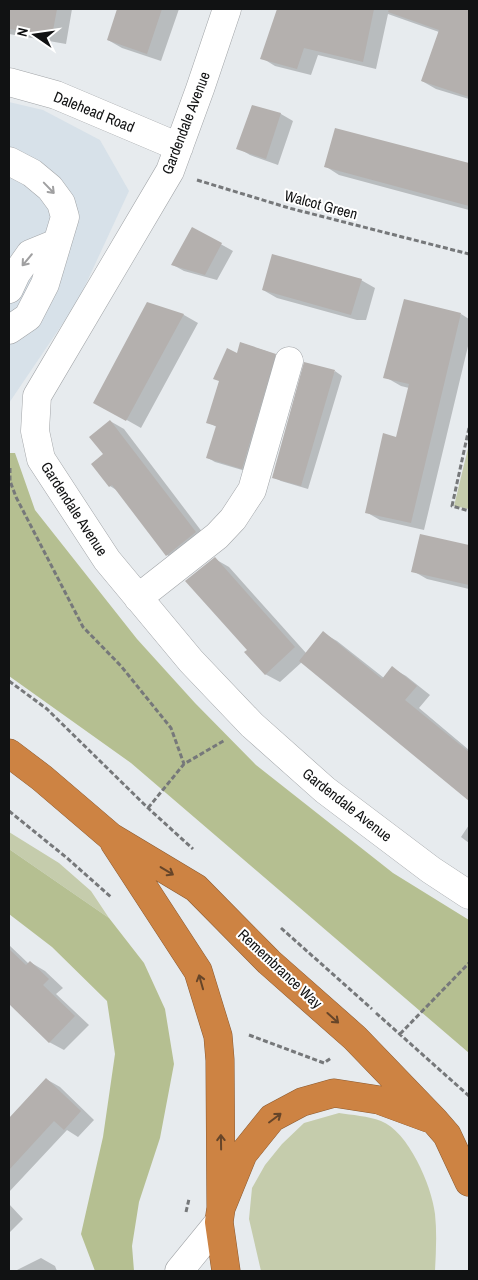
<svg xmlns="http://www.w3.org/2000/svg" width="478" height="1280" viewBox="0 0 478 1280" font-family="'Archivo Narrow',sans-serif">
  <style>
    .built { fill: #d7e1e9 }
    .green { fill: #c5ccac }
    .forest { fill: #b5bf91 }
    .shadow { fill: #0003 }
    .building { fill: #b4b0ae }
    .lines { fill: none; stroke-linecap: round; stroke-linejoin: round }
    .minor-casing { stroke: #a2a5a8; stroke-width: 29 }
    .highway-casing { stroke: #8b5b32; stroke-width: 29 }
    .path { stroke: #76787a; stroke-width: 3; stroke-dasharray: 5 2.5; stroke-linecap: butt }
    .minor { stroke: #fff; stroke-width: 28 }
    .highway { stroke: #cd8343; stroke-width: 28 }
    .oneway { stroke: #a0a0a1 }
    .oneway2 { stroke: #664529 }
    .labels { text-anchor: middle; stroke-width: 4; stroke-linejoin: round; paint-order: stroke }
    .street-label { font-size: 15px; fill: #111213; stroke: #fff }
  </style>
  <rect width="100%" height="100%" fill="#e7ebee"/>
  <path class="built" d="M9,102L43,110L100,140L129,191L78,301L9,403Z"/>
  <path class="green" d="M469,444V509L454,506Z
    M9,832L59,863L91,891L109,918L9,849Z
    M339,1113C352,1115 368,1116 381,1121C408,1131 432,1186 435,1214C437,1233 436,1252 435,1271H261L249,1219L252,1188L265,1165L282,1144L304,1123Z"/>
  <path class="forest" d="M9,453H15L35,510L137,639L195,703L256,765L393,873L469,920V1053L131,763L9,676Z
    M9,849L109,918L144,963L165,1009L174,1064L160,1138L139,1202L132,1246L134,1271H95L81,1234L103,1137L115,1054L107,1001L52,947L9,914Z"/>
  <path class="shadow" d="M9,9H72L66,44L9,34Z
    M119,9H179L161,61L122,48L108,40Z
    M279,9H469V99L436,89L422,81L439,32L388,14L376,69L318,55L311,75L275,66L262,58Z
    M252,106L281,114L293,121L278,165L250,155L238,148Z
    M336,130L469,166V210L339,175L325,166Z
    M192,228L233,251L217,280L184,271L173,265Z
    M361,280L375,288L366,320H357L277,298L263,290Z
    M148,304L184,315L198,323L141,428L95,402Z
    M461,314L469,319V342L424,530L380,520L366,512L397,438L409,388L401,386L387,378Z
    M241,343L266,351L283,359L249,472L215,462L208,458L217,427L207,422L238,355Z
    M335,371L342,376L308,489L281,481L273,477Z
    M110,421L124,429L209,541L181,563L167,555L118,491L110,486L93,464L105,455Z
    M421,535L469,547V589L427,579L413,571Z
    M215,559L229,567L306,653L323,633L337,641L384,678L392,668L406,676L430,695L419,708L469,750V799L302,662L280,682L265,674L248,650Z
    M469,825V843L461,837Z
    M9,945L29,964L30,962L45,971L63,988L56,994L89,1025L64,1050L49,1042L9,1001Z
    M46,1079L60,1087L94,1120L78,1137L67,1130L9,1192V1119Z
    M9,1204L23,1219L9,1233Z
    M41,1258L55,1266L57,1271H15Z"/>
  <path class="building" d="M9,9H57L52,36L9,29Z
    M117,9H162L147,54L107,40Z
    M277,9H374L363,62L304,48L297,69L260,59Z
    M389,9H469V97L421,81L439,30L388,12Z
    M252,105L281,113L266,159L236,149Z
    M335,128L469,163V206L324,167Z
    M192,227L222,243L205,275L171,265Z
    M272,254L362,279L351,315L262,290Z
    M404,299L461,313L411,523L365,513L383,433L396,437L409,384L383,378Z
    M147,302L184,314L126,421L93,403Z
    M240,342L276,354L242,469L206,458L216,426L206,423L219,381L213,379L227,348L237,353Z
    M304,362L335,370L301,486L272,478Z
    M110,420L196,532L166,556L112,485L109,487L91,464L103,454L89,437Z
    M420,534L469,545V585L411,572Z
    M215,557L295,647L265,675L244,652L247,650L185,581Z
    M323,631L382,679L392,666L417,686L405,700L469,752V801L299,661Z
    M9,949L26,965L30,961L49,979L43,985L75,1016L49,1043L9,1004Z
    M46,1078L81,1111L64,1130L54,1121L9,1170V1118Z"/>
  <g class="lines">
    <g class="minor-casing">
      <path id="minor" d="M227,9L200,89L170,171L37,396L35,431L41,459L107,560L191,661L252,725L325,790L431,870L469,895
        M9,82L56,95L179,147
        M9,161L32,173L50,188L61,203L65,217L45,284L28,317L9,330
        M9,289L16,274L30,254L57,243
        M138,598L217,536L233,519L252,490L289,361
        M179,1271L219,1222"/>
    </g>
    <g class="highway-casing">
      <path id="highway" d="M9,753L42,778L111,837L196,888L269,962L355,1038L434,1120L447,1135L469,1182
        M114,842L198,971L218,1036L220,1060L221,1208
        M226,1271L219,1222L221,1208L243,1154L272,1118L302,1102L334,1093L379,1100L428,1118"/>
    </g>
    <path class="path" d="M197,180L289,208L469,254
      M469,428L452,506L469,511
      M10,468V481L16,497L83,627L121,666L171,728L184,764
      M9,681L47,709L148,808L193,849
      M148,808L184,764L225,740
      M9,811L67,858L112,898
      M281,928L372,1009
      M376,1013L469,1096
      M400,1034L469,963
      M249,1035L324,1063L331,1058
      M186,1212L189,1199"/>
    <use href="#minor" class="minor"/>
    <use href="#highway" class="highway"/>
  </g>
  <defs><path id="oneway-shaft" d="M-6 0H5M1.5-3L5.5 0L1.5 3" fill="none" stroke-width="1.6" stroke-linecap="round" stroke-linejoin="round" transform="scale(1.25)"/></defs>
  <g class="oneway">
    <use href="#oneway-shaft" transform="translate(49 188) rotate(46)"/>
    <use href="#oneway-shaft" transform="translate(27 260) rotate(130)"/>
  </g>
  <g class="oneway2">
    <use href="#oneway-shaft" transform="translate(167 871) rotate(31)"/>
    <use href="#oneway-shaft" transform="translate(201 982) rotate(-106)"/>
    <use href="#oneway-shaft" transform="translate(333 1018) rotate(42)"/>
    <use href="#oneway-shaft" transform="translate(275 1118) rotate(-37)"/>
    <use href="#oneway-shaft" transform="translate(221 1142) rotate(-91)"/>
  </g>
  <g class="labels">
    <g class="street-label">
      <text transform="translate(94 112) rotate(22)" y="5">Dalehead Road</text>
      <text transform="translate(186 123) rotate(-69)" y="5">Gardendale Avenue</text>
      <text transform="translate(321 205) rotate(15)" y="5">Walcot Green</text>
      <text transform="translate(74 509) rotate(57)" y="5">Gardendale Avenue</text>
      <text transform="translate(347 805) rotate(38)" y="5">Gardendale Avenue</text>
      <text transform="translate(280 969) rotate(43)" y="5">Remembrance Way</text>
    </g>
  </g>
  <rect width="478" height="1280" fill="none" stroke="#111213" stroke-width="20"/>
  <g transform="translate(35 35) rotate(283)" stroke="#ffffff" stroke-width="4" paint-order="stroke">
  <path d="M0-4L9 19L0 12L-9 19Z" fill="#111213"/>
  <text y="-8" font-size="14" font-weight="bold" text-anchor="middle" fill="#111213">N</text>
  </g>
</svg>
